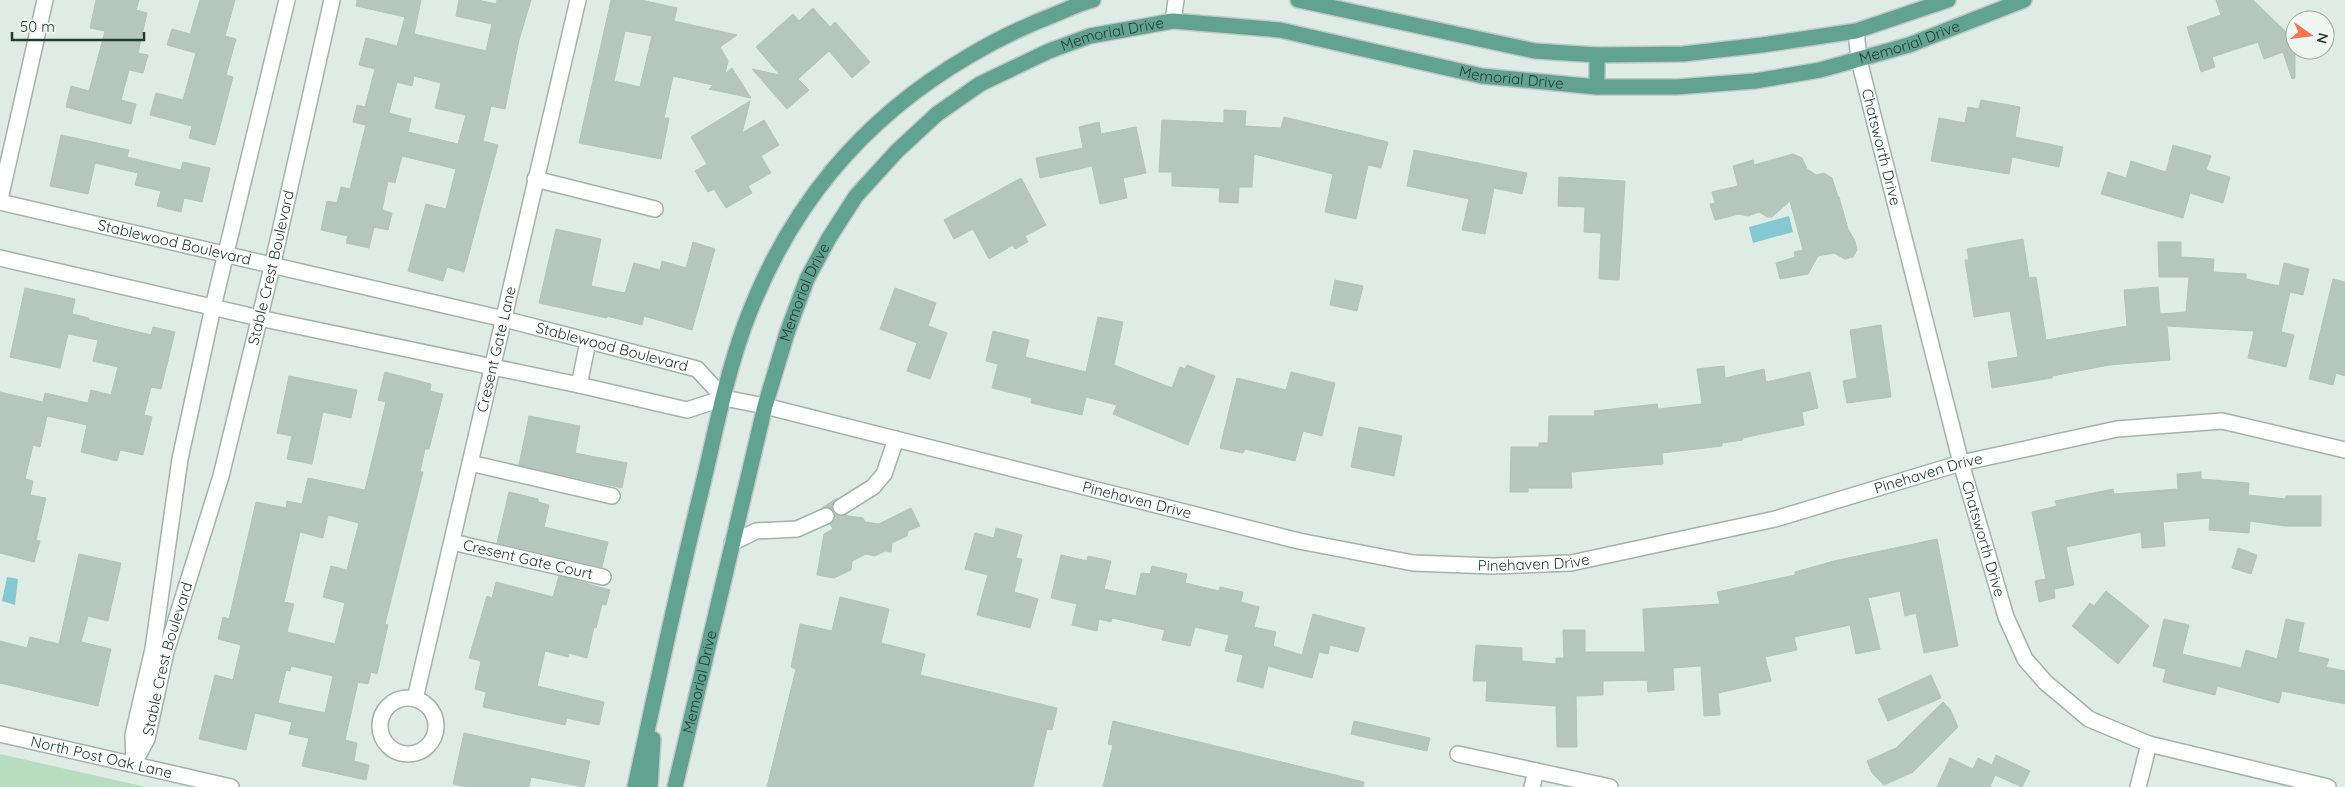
<svg xmlns="http://www.w3.org/2000/svg" width="2345" height="787" viewBox="0 0 2345 787" font-family="Quicksand,sans-serif">
  <style>
    .green { fill: #b7ddc0 }
    .water { fill: #85c8d2 }
    .building { fill: #b4c6be; stroke: #b1c5bc; fill-rule: evenodd }
    .lines { fill: none; stroke-linecap: round; stroke-linejoin: round }
    .minor-casing { stroke: #a2b3ac; stroke-width: 18 }
    .major-casing { stroke: #c1c8c6; stroke-width: 18 }
    .minor { stroke: #fff; stroke-width: 15 }
    .major { stroke: #62a290; stroke-width: 15 }
    .labels { text-anchor: middle; stroke-width: 5; stroke-linejoin: round; paint-order: stroke }
    .street-label { font-size: 15px; fill: #203b33; stroke: #f0f7f3 }
  </style>
  <rect width="100%" height="100%" fill="#dfebe5"/>
  <path class="green" d="M0,754L146,787H0Z"/>
  <path class="water" d="M1789,216L1793,232L1753,243L1749,227Z
    M7,577L18,579L15,605L2,601Z"/>
  <path class="building" d="M96,0H139L136,10L147,13L138,53L148,55L143,73L129,70L121,100L136,104L131,124L66,107L71,86L89,91L105,31L90,28Z
    M200,0H235L225,36L236,39L226,75L233,77L215,145L189,138L192,126L150,115L156,93L183,100L196,53L167,45L172,29L190,34Z
    M357,0H421L414,34L486,51L492,24L456,16L459,0H478L496,4L497,0H531L519,40L505,109L491,106L483,141L498,145L464,272L447,267L443,281L408,271L426,204L446,209L456,169L402,156L395,183L388,181L382,210L392,213L388,230L374,227L369,248L346,243L348,236L321,230L327,201L337,203L341,187L350,189L366,125L353,122L357,105L365,107L375,69L359,65L366,38L397,46L405,17L356,6ZM414,76L441,83L435,108L466,115L458,144L408,132L411,119L389,113L397,82L412,86Z
    M611,0H641L677,8L674,21L737,35L720,47L728,61L725,74L732,68L751,98L709,89L713,85L673,76L664,118H669L661,159L579,143ZM625,31L652,36L640,87L614,81Z
    M2216,0H2253L2287,33L2295,24V78L2292,79L2283,52L2264,59L2258,42L2212,57L2215,67L2201,72L2187,27L2221,15Z
    M813,8L830,27L835,22L870,62L852,78L829,51L798,79L809,90L787,109L752,69L780,75L756,47L793,14L799,21Z
    M1981,100L2020,107L2015,137L2063,147L2059,167L2012,157L2009,174L1931,161L1939,118L1965,123L1968,107L1979,109Z
    M750,101L742,133L764,120L779,145L761,156L771,173L748,186L752,193L726,208L714,189L708,192L695,171L707,164L691,137Z
    M1224,110L1246,111L1245,126L1281,128L1284,117L1388,142L1381,168L1368,165L1356,219L1325,212L1333,174L1254,154L1252,187H1239L1238,203L1219,202L1220,188L1172,186V172H1159L1162,120L1224,123Z
    M1099,122L1101,134L1136,127L1146,173L1123,178L1127,198L1100,204L1092,166L1040,178L1036,158L1083,148L1079,127Z
    M61,135L129,150L127,157L172,168L181,170L183,162L210,168L202,202L184,198L181,212L157,206L161,191L135,185L138,173L95,163L88,194L50,186Z
    M2173,145L2211,156L2206,170L2230,177L2223,203L2190,193L2183,218L2101,194L2108,172L2126,178L2131,161L2166,172Z
    M1414,150L1527,173L1522,194L1494,188L1485,234L1462,230L1469,199L1407,186Z
    M1793,154L1802,158L1807,169L1816,175L1824,173L1832,178L1838,197H1839L1848,229L1855,241L1857,250L1853,257L1845,259L1834,253L1818,256L1808,274L1780,279L1776,263L1795,257L1794,252L1803,250L1790,201L1772,217H1767L1759,212L1748,216L1739,214L1715,220L1710,204L1715,203L1712,192L1738,186L1733,166L1753,160L1754,165Z
    M1559,177L1625,181L1619,280L1599,279L1601,233L1584,232L1585,207L1558,206Z
    M1021,178L1046,225L1025,236L1028,242L1015,249L1013,245L989,259L973,229L954,239L944,220Z
    M556,229L601,239L591,286L625,293L634,263L660,270L662,261L686,268L693,242L715,249L692,330L644,316L642,325L607,316V318L539,303Z
    M2023,239L2029,278L2036,277L2046,340L2127,326L2124,290L2158,287L2160,314L2186,312L2189,277H2159L2158,242H2181V257L2214,259L2213,272L2246,274V279L2279,286L2284,263L2309,269L2303,295L2290,292L2281,332L2294,335L2286,367L2248,358L2254,331L2167,326L2170,360L2109,365L2052,376V378L1992,388L1988,362L2018,357L2010,311L1974,317L1965,260H1969L1967,249Z
    M2333,279L2345,282V376L2336,373L2333,385L2309,379Z
    M1335,280L1363,286L1357,311L1330,305Z
    M25,288L75,299L72,314L89,318V320L151,335L153,327L175,332L161,389L151,387L144,415L152,417L143,455L120,450L117,461L81,452L87,425L47,416L40,447L33,445L25,479L33,481L30,495L46,498L36,540L40,541L34,562L0,553V392L43,402L45,393L88,403L91,390L111,395L118,367L93,361L98,340L68,334L60,368L10,357Z
    M895,288L936,303L928,326L947,333L930,379L907,371L917,343L880,329Z
    M1098,317L1123,322L1114,365L1172,388L1180,367L1185,369L1187,365L1215,376L1188,445L1113,414L1117,405L1086,397L1082,415L1031,403L1032,398L992,388L998,364L986,361L993,331L1029,340L1025,357L1086,372Z
    M1881,325L1891,397L1847,403L1843,381L1857,378L1850,330Z
    M1724,366L1725,378L1764,369L1766,382L1810,372L1818,408L1802,412L1804,425L1743,438V440L1722,443V446L1662,453L1663,464L1571,472L1572,488H1528V492H1510L1511,447H1539V443H1548L1549,416H1595L1594,411L1657,404L1658,409L1702,404L1697,369Z
    M385,372L431,384L430,391L443,394L429,449H425L420,472H423L385,624L388,625L377,674L371,672L368,684L358,682L345,740L357,743L354,761L369,765L366,780L302,766L309,738L289,734L292,722L255,713L246,750L199,739L215,675L233,680L241,645L218,639L223,617L229,619L256,502L286,508L287,501L302,504L308,478L365,490L386,402L378,400ZM328,515L359,523L347,570L331,566L323,597L345,603L335,644L287,632L294,604L284,602L300,532L323,538ZM291,666L333,676L325,713L278,703L286,670L290,671Z
    M1291,372L1335,383L1322,436L1303,431L1295,461L1245,449L1243,453L1220,448L1237,378L1286,390Z
    M289,376L357,390L351,418L323,412L312,464L287,459L292,436L277,433Z
    M529,416L580,426L575,453L627,463L622,488L519,465Z
    M1359,427L1402,436L1394,476L1351,467Z
    M2201,472V479L2249,483L2248,495L2286,499V496H2321V526H2285L2250,521L2249,533L2209,530L2210,518L2163,522L2165,546L2142,548L2141,532L2066,547L2074,585L2054,589L2055,598L2039,602L2035,581L2046,579L2032,512L2057,506L2055,501L2113,489L2114,494L2178,489L2177,474Z
    M509,492L538,499V502L549,505L544,527L608,542L602,567L497,543Z
    M837,498L833,503L832,509L822,508Z
    M911,508L920,526L908,531L907,536L892,543L891,552L885,551L875,556L866,554L852,561L851,570L834,578L817,575L824,534L833,529L830,524L834,521L835,514L863,518L865,522L879,524Z
    M996,528L1022,535L1016,558L1022,559L1014,592L1038,599L1030,628L977,615L988,575L965,569L975,533L994,538Z
    M1937,539L1958,646L1924,653L1916,613L1905,616L1900,591L1868,598L1880,649L1856,654L1850,625L1794,637L1797,650L1765,657L1771,681L1718,693L1720,715L1704,716L1701,666L1673,668L1674,690L1648,692L1647,680L1603,681V695L1576,696L1577,747H1557L1556,706L1486,701L1487,681H1473L1476,645L1522,648V661L1556,664V658H1564L1563,630H1585V652H1645L1643,609L1720,604L1717,592L1795,575V572L1834,561Z
    M2238,548L2257,555L2251,574L2232,568Z
    M79,554L121,563L108,621L88,616L81,642L111,649L98,706L0,683V641L27,648L30,637L59,644Z
    M1061,555L1087,561L1088,556L1111,561L1104,589L1136,596L1141,573L1150,574L1152,566L1187,574L1185,583L1219,591L1220,587L1243,592L1241,602L1259,607L1254,627L1276,632L1273,646L1302,655L1313,614L1365,628L1358,652L1330,645L1328,654L1319,652L1312,678L1268,666L1263,688L1237,681L1243,655L1225,651L1229,635L1195,627L1190,646L1162,640L1165,630L1112,618L1111,622L1099,619L1097,631L1072,625L1077,604L1051,598Z
    M559,576L610,590L606,605L602,604L596,628L594,627L587,658L569,653L568,657L545,651L537,686L604,702L599,725L567,718L565,725L483,707L486,692L475,689L481,661L469,658L487,596L492,598L496,582L553,597Z
    M2106,591L2149,626L2118,664L2072,626L2090,603L2094,606Z
    M840,597L889,609L881,643L925,654L920,675L1057,708L1052,730L1047,729L1033,787H767L796,669L791,667L800,624L832,631Z
    M2164,619L2189,625L2182,654L2241,668L2246,650L2277,659L2286,619L2304,623L2298,652L2329,659L2326,667L2345,671V704L2282,691L2279,703L2217,686L2215,695L2163,682L2166,669L2153,666Z
    M1931,675L1941,698L1888,721L1878,699Z
    M1943,702L1950,709L1958,727L1913,772L1884,785L1872,773L1867,761L1896,748Z
    M1113,721L1364,782L1363,787H1103L1113,745L1108,744Z
    M1354,721L1430,738L1427,751L1351,734Z
    M464,733L590,761L584,787L531,777L529,787H468L453,784Z
    M1996,755L2030,771L2022,787L1995,775L1990,787H1937L1950,758L1973,769L1978,758L1992,765Z"/>
  <g class="lines">
    <g class="minor-casing">
      <g id="minor">
        <path d="M1173,21L1176,0"/>
        <path id="s1" d="M1856,31L1859,60L1961,463L2006,617L2025,659L2045,682L2089,719L2149,744L2328,787"/>
        <path d="M535,179L655,209"/>
        <path d="M0,199L45,0"/>
        <path id="s2" d="M0,202L504,319L697,369L724,398"/>
        <path id="s3" d="M0,258L259,318L579,385L687,410L724,398L765,406L1299,541L1413,563L1493,566L1571,563L1775,519L1961,463L2117,429L2222,421L2345,450"/>
        <path d="M579,385L588,342"/>
        <path d="M470,463L612,496"/>
        <path d="M841,507L873,487L884,474L896,439"/>
        <path id="s4" d="M452,542L603,577"/>
        <path d="M732,543L756,531L797,529L826,516"/>
        <circle cx="408" cy="726" r="28"/>
        <path id="s5" d="M415,699L578,0"/>
        <path id="s6" d="M0,734L231,787"/>
        <path d="M1458,754L1610,787"/>
        <path d="M134,762L133,735L153,649L180,459L213,307L287,0"/>
        <path id="s7" d="M134,763L147,739L166,652L221,476L272,267L332,0"/>
        <path d="M1532,787L1536,771"/>
        <path d="M2138,787L2149,744"/>
      </g>
    </g>
    <g class="major-casing">
      <g id="major">
        <path d="M1298,0L1535,51L1597,55L1683,54L1762,45L1856,31L1948,0"/>
        <path d="M1597,87V55"/>
        <path d="M635,787C656,689 677,590 701,492C714,438 725,380 744,327C787,209 860,120 969,56C999,38 1025,26 1056,14C1068,9 1080,3 1093,0"/>
        <path d="M650,787L653,739"/>
        <path id="s8" d="M675,787L765,406L787,333L807,279L829,238L856,196L897,151L937,114L980,84L1049,51L1090,36L1173,21L1280,30L1482,76L1597,87H1676L1755,81L1820,70L1909,45L2024,0"/>
      </g>
    </g>
    <use href="#minor" class="minor"/>
    <use href="#major" class="major"/>
  </g>
  <g class="labels">
    <g class="street-label">
      <text dy="5" stroke="none"><textPath href="#s8" startOffset="932">Memorial Drive</textPath></text>
      <text dy="5" stroke="none"><textPath href="#s8" startOffset="1742">Memorial Drive</textPath></text>
      <text dy="5" stroke="none"><textPath href="#s8" startOffset="1338">Memorial Drive</textPath></text>
      <text dy="5" stroke="none"><textPath href="#s1" startOffset="119">Chatsworth Drive</textPath></text>
      <text dy="5" stroke="none"><textPath href="#s2" startOffset="179">Stablewood Boulevard</textPath></text>
      <text dy="5" stroke="none"><textPath href="#s7" startOffset="515">Stable Crest Boulevard</textPath></text>
      <text dy="5" stroke="none"><textPath href="#s8" startOffset="512">Memorial Drive</textPath></text>
      <text dy="5" stroke="none"><textPath href="#s2" startOffset="629">Stablewood Boulevard</textPath></text>
      <text dy="5" stroke="none"><textPath href="#s5" startOffset="359">Cresent Gate Lane</textPath></text>
      <text dy="5" stroke="none"><textPath href="#s3" startOffset="1978">Pinehaven Drive</textPath></text>
      <text dy="5" stroke="none"><textPath href="#s3" startOffset="1168">Pinehaven Drive</textPath></text>
      <text dy="5" stroke="none"><textPath href="#s1" startOffset="524">Chatsworth Drive</textPath></text>
      <text dy="5" stroke="none"><textPath href="#s4" startOffset="78">Cresent Gate Court</textPath></text>
      <text dy="5" stroke="none"><textPath href="#s3" startOffset="1572">Pinehaven Drive</textPath></text>
      <text dy="5" stroke="none"><textPath href="#s7" startOffset="110">Stable Crest Boulevard</textPath></text>
      <text dy="5" stroke="none"><textPath href="#s8" startOffset="108">Memorial Drive</textPath></text>
      <text dy="5" stroke="none"><textPath href="#s6" startOffset="104">North Post Oak Lane</textPath></text>
    </g>
  </g>
  <g transform="translate(2310 35) rotate(104)"><circle r="24" fill="#f0f7f3" stroke="#9daca6"/>
  <path d="M0-4L9 19L0 12L-9 19Z" fill="#f67652"/>
  <text y="-8" font-size="14" font-weight="bold" text-anchor="middle" fill="#203b33">N</text>
  </g>
  <path d="M12 32v8h132v-8" fill="none" stroke="#203b33" stroke-width="2.5"/>
  <text x="20" y="32" font-size="15" fill="#203b33" stroke="#f0f7f3" stroke-width="4" paint-order="stroke">50 m</text>
</svg>
